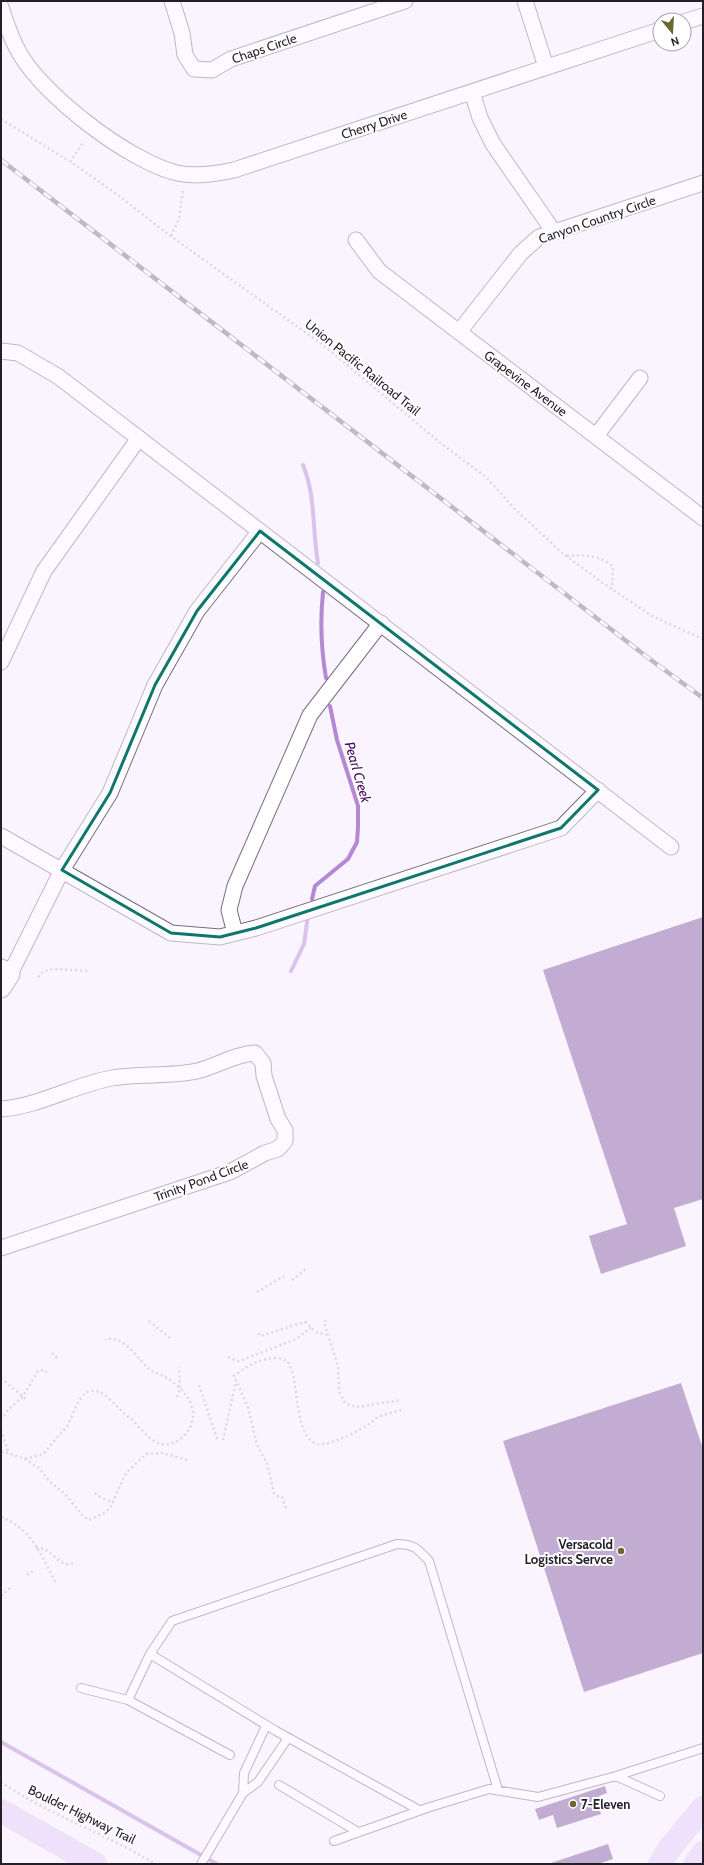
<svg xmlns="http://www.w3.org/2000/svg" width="704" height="1865" viewBox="0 0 704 1865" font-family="Cabin,sans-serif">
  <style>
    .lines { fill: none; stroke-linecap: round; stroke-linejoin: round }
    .stream { stroke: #b488d2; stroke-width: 4 }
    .building { fill: #81569c }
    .service-casing { stroke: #796c82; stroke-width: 10 }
    .minor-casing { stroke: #796c82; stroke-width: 17 }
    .tertiary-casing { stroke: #796c82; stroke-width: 21 }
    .primary-casing { stroke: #d7d6d8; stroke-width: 24 }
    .path { stroke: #b9b4be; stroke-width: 2.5; stroke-dasharray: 2 3; stroke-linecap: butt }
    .service { stroke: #fff; stroke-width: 8 }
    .minor { stroke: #fff; stroke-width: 15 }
    .tertiary { stroke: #fff; stroke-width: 19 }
    .primary { stroke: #e3c8f6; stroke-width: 22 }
    .rail-casing { stroke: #76717a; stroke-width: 4.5 }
    .rail { stroke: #fff; stroke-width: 3; stroke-dasharray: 9; stroke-linecap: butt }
    .marked { fill: none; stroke: #0f766e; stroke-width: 3; stroke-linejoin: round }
    .poi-dot { fill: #6e6633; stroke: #fff; stroke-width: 1.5 }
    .labels { text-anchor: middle; stroke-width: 4; stroke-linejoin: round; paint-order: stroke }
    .street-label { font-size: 13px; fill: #231e27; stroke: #fff }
    .poi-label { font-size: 13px; font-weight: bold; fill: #231e27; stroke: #fff; text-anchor: end }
    .water-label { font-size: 14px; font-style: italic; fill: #490c67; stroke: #fff }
  </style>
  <rect width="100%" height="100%" fill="#faf4ff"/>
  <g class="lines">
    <path class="stream" d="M303,465C316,496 312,530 318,563
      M323,592C320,621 321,649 326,678
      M312,899L315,886L348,859L357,842L358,827V806L337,740L330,706
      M291,971L304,944L308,915
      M1,1742L217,1864"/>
  </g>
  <path class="building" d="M703,917V1199L674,1208L686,1246L601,1274L589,1236L627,1224L543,970Z
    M681,1383L703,1449V1653L584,1692L503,1441Z
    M605,1786L607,1793L599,1796L601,1799L597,1800L601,1814L557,1828L553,1815L539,1820L535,1809Z
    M608,1844L613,1859L598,1864H548Z"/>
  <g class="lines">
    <g class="service-casing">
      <path id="service" d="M81,1688L128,1700L150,1654
        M128,1700L230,1755
        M616,1776L660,1796
        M279,1785L358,1832
        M243,1793L244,1773L266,1726
        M419,1810L276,1731L150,1654L172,1621L397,1544C414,1544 418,1549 429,1561L498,1790
        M334,1841L430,1807L489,1789L538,1797L616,1776L703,1748
        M201,1864L243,1793L258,1782L288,1738"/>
    </g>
    <g class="minor-casing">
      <path id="minor" d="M172,1L182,33L185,55L194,69L212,70L231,59L405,1
        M525,1L546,67
        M1,7C6,23 11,39 20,54C44,96 130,162 177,173C196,177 215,174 234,170L660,30
        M684,22L703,16
        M472,92L480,118L493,144L554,232
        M356,240L379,271L703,518
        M459,332L521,253L539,237L703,183
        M1,351L18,353L59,377L671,847
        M596,436L640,378
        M1,662L44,571L139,438
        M1,836L171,933L220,937L256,928L561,828L598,790
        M235,933L229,910L235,886L310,715L381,623
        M10,974L62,870L110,793L155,685L197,611L260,531
        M1,1109C40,1106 74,1085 112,1078C140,1073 169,1077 197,1071C217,1066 235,1054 255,1053L263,1063L264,1076L278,1119L285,1130V1141L278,1149L265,1153L230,1172L1,1248"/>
    </g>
    <g class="tertiary-casing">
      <path id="tertiary" d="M1,969L10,974L1,988"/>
    </g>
    <g class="primary-casing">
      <path id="primary" d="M1,1811L95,1864
        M660,1864L669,1849L703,1808
        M695,1864L703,1853"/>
    </g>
    <path class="path" d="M1,119L74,164L119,196L165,232L323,345L443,445L486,477L515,509L561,552L600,581L652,616L703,639
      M70,162L84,141
      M171,236L179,219L183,191
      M567,556C582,554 603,556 613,567L612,589
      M38,977L44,971L53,969L89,971
      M292,1280L306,1269
      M257,1292L284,1276
      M326,1320L324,1323L338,1365L339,1391L345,1403L357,1407L401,1400
      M149,1321L170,1338
      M259,1333L260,1336L305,1322L316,1332L327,1335
      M52,1353L58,1359
      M228,1357L238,1361L242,1360L296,1339L311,1328
      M1,1378L26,1399
      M199,1385L218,1442
      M177,1397L180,1389L179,1367
      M1,1420L6,1412L23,1396L38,1371L42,1370L47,1372
      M1,1430L9,1454
      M223,1440L236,1381
      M1,1451L25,1459L39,1468L49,1481L65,1494L82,1515L89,1520L106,1512L111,1506L126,1473L146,1454L162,1453L187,1460
      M25,1459L41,1455L45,1452C52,1443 60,1435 67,1426C76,1412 80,1379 105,1395C114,1403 122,1412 132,1420C139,1426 145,1435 154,1441C162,1446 171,1445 179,1440C187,1434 192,1427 193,1417C195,1400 179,1385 165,1377C160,1374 154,1373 149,1369C138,1359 124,1334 105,1340
      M95,1493L102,1498L113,1503
      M286,1508L282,1497L277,1496L274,1493L267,1463L257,1445L248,1407L234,1376C248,1365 270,1352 287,1361C302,1378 290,1455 329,1443C344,1438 358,1431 371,1423C373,1421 375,1419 378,1417C386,1414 396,1412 404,1409
      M1,1517C34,1530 40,1555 56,1583
      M36,1548C52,1546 59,1570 74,1563
      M27,1575L34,1570
      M1,1596L10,1588
      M1,1782C49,1815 105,1833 155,1864"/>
    <use href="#service" class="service"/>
    <use href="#minor" class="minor"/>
    <use href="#tertiary" class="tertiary"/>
    <use href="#primary" class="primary"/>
    <g class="rail-casing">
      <path id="rail" d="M1,160L651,660L703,698"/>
    </g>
    <use href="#rail" class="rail"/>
  </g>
  <path d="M0 0H704V1865H0ZM260,531L598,790L561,828L256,928L220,937L171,933L62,870L110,793L155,685L197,611Z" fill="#faf4ff" fill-opacity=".55" fill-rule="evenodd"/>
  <path class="marked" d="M260,531L598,790L561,828L256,928L220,937L171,933L62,870L110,793L155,685L197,611Z"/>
  <g class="poi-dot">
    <circle cx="621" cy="1551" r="4"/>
    <circle cx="573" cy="1804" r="4"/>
  </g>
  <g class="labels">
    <g class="street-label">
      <text transform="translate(264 48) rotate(-19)" y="5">Chaps Circle</text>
      <text transform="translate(374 124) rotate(-18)" y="5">Cherry Drive</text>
      <text transform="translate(597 219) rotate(-19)" y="5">Canyon Country Circle</text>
      <text transform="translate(363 367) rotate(39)" y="5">Union Pacific Railroad Trail</text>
      <text transform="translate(526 383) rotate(37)" y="5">Grapevine Avenue</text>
      <text transform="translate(201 1180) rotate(-20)" y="5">Trinity Pond Circle</text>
      <text transform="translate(82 1814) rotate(26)" y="5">Boulder Highway Trail</text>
    </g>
    <g class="poi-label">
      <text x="613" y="1549">Versacold<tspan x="613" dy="15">Logistics Servce</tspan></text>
      <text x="581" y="1809" text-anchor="start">7-Eleven</text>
    </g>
    <g class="water-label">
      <text transform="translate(358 772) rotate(74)" y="5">Pearl Creek</text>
    </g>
  </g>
  <rect width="704" height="1865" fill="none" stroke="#231e27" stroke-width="4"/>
  <g transform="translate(672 32) rotate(162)"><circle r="19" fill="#ffffff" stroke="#a7a5a9"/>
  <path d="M0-3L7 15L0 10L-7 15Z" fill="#6e6633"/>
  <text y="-6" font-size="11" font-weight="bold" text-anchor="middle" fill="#231e27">N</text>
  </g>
</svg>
